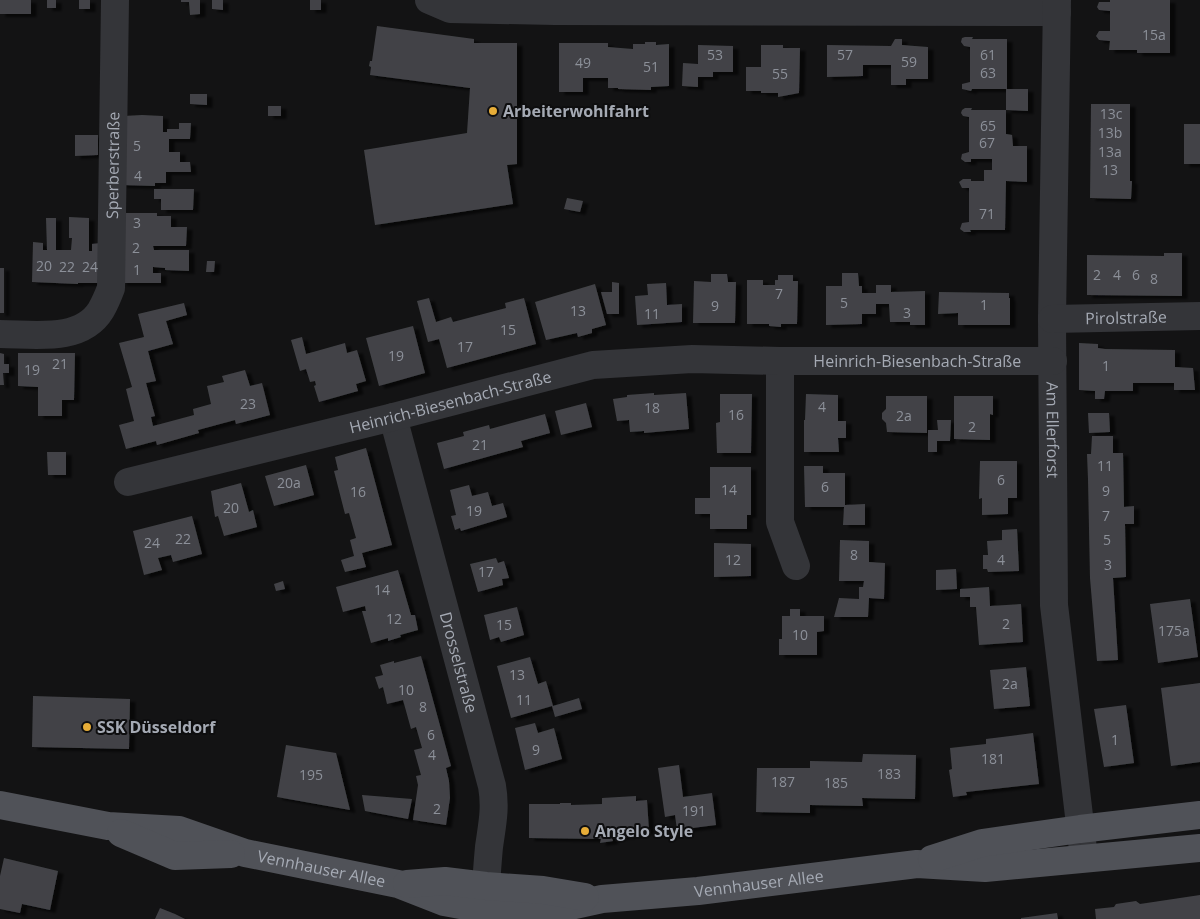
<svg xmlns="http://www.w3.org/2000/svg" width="1200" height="919" viewBox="0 0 1200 919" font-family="'Open Sans',sans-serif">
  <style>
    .building { fill: #424347; filter: url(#shadow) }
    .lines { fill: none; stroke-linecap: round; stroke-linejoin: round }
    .minor { stroke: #343539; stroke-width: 28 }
    .major { stroke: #505258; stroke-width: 28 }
    .poi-dot { fill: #e7ad38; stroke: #0e0e0f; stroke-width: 2 }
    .labels { text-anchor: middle; stroke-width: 4; stroke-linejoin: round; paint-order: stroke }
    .number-label { font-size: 14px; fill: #8c9099 }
    .poi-label { font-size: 16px; font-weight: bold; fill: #a5aab4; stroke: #0e0e0f; text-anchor: start }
    .street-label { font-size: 16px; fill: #a5aab4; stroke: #0e0e0f }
  </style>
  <defs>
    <filter id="shadow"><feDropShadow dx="5.5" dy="3" stdDeviation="1" flood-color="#0009"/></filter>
  </defs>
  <rect width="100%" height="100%" fill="#131314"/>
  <path class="building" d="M0,0H31V14H0Z
    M47,0H56V8H47Z
    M79,0H90V9H79Z
    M181,0H200V14L190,15L189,2H181Z
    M212,0H223V10L212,9Z
    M310,0H321V10H310Z
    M1110,0H1170V53H1137V50H1109L1110,41L1099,40L1096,36L1099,31H1110V11L1099,10L1097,7L1099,2H1110Z
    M377,26L474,39V43H517V164L507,165L513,204L375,225L364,150L467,133L470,88L370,75L371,67L369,66L370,61H372Z
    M965,37H973L972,39H1007V89H1028V111L1006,110V89H972L971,91L962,89V84L970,82V47L964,46L961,42L962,38Z
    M895,39H902V45L928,47V79H906V85H891V65H863V76L827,77V45L891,46Z
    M645,42H656V45L669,44V86L651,87V90L618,89V88H608V78H583V92H559V43H608V47L633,49V44H645Z
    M698,45L733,46V72H713V77H698V87L682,86L683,63L698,64Z
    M761,45H783V48H800L799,93L778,97V93H761V91H746V67H761Z
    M190,94H207V105L190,104Z
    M1091,104H1130V181H1132L1131,199L1090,198Z
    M268,106H281V116H268Z
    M965,108H972L971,110H1006V134L1012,135L1013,146H1027V182L1006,181L1005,230H970L971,232H964L960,229L962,223L969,222V188H962L959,182L963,179H971V181H984V170H992V159H971V162H965L961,159L962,154L969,152V117L963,116L961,113L962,110Z
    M142,115L163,116V132H167V129H179V123H191L190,139H169V152H180V162H190L191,172H166V183H155V186L121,185L123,116Z
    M1184,124H1200V164H1184Z
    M75,135H98V155L75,156Z
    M154,189H194L193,210H161V199H154Z
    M567,198L583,201L580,212L564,209Z
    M122,213H157V216H171V227H187L186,246H153L154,250H189V271L165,270V268L153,267V273H161V283H121Z
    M69,217L89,218V251H92V244L100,243L102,283H78V284L32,282L33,242L43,243V250H47L46,218H56V250H71L72,238H69Z
    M1164,253H1182V296L1087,295V255L1164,256Z
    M207,261H215L214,272H206Z
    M0,268H4V313H0Z
    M842,273H858L859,286H862V293H876V285H891V292L925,291V325H910V322H890L889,304H876V314H862V324L826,325V286H842Z
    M711,274H727L728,282H736L735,323H693L694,281L711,282Z
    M778,275H793V281H798L797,324H781V327L769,326V324H747V280H763V285H775V280H778Z
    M612,282L619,283V314H607L601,292H612Z
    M666,283L667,305L682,304V322L637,325L635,296L648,295L647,284Z
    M595,284L606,325L592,329V333L578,337L577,333L546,340L535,302Z
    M939,292L1009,293V298H1010V325H958V313L938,314Z
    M429,298L436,322L451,317L453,322L506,308L505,303L524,298L536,344L447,368L439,339L428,342L417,301Z
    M184,303L187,315L166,321L173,344L148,351L156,381L146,383L155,416L151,417L153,426L194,415L193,409L211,404L207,386L224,382L222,376L245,370L250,386L262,383L270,415L236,424L235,420L198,430L199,433L157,445L156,441L126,449L119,425L134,421L126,389L132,387L119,343L144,337L138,314Z
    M413,326L425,373L379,386L366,338Z
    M302,337L306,354L345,343L347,353L357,350L366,381L356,384L358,391L319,402L314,386L316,385L315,381L310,382L306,369L300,371L291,340Z
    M1079,343L1098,344V348L1105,349L1175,350V367L1193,368L1195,390H1174V383H1133V391H1105L1104,399H1095V391L1079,390Z
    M0,353L4,354V364H9V373H3L4,385H0Z
    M18,353H75L74,400H62V416H38V387L18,386Z
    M654,393V395L686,393L689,429L644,433V431L630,432L629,420L617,421L613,399L627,397V395Z
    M720,394H752L751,453H717L716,423L720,422Z
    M806,394L838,395V421H846V438H838L839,452H804V420H805Z
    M886,396H927V433L887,432L886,423L882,419V413L886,409Z
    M954,396H993V415L990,414V440L954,439Z
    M586,403L592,427L561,435L555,411Z
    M1088,413H1109L1110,432L1089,433Z
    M545,414L550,433L521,441L523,447L444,469L437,443L464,436L463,432L489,425L490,429Z
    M937,420H951L950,441H937V452H928V430H938Z
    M1092,436H1113V453H1123L1124,507L1134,506V524H1125L1126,577L1113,578L1118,660L1097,661L1090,578L1088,479L1087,454H1091Z
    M366,448L392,545L362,553L366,567L345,572L341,560L354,556L350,540L356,538L349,513L345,514L334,471L338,470L335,457Z
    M47,452H66V475H48Z
    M980,461H1017V498H1008V514L982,515V498L979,499Z
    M306,465L314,495L274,506L265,476Z
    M804,466H823V473H845V505L865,504V525H843L844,507H805Z
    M710,467H751V515H747V529H710V514H695V498H710Z
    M241,483L249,512L253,510L257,527L224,536L218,516L215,517L211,491Z
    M469,485L472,496L488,492L492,506L503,503L507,517L461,531L460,528L455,530L451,516L456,515L450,490Z
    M192,516L202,554L173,562L171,555L158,558L162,570L144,575L133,531Z
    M1017,529L1019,571L988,572L987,569H983V555H988L987,541L1002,540V530Z
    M840,540L869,541V562L885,563L884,599L869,598L868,617H834L839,598L859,599V587H863L864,581H839Z
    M714,543L751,544V576L714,577Z
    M496,558L498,563L504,561L509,578L502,579L503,585L478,592L470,564Z
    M956,569L957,589L936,590V570Z
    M398,570L411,615H415L418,630L400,635L401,637L388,641V638L371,643L362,611H366L365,606L343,612L336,587Z
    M283,581L285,589L276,591L274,584Z
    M989,587L990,606L1021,604L1023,642L979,645L976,607H970V597H960V589Z
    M1190,599L1198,657L1158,663L1150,604Z
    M517,607L524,635L501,642L499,637L490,640L484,615Z
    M790,609H800V616H824V631L817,632V655H779V639H782V616H790Z
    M421,656L451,766L446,768L449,781L450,798L446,825L413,820L418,785L416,776L421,775L414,750L422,748L416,727L411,729L403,700L387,704L383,687L379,689L375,677L383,675L380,665L394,661V663Z
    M530,657L538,684L546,681L553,706L579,698L582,709L555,717L552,706L511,718L497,666Z
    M1026,667L1030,706L994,709L990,670Z
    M1200,683V762L1171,766L1161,688Z
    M33,696L130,699L129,749L32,747Z
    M1126,705L1134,763L1104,767L1094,709Z
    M535,723L538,733L554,728L562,759L525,770L515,728Z
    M1033,733L1039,784L966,792L967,795L953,797L949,770L952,769L950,748L986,744V739Z
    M286,745L336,753L350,810L277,797Z
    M863,754L916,755L915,799L862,798L863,806L810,805V813L756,812L757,768H810V761L862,762Z
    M679,765L683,797L712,793L716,825L677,830L675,815L665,817L658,768Z
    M362,795L412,799L408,819L365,811Z
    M636,796V801L647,800L649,831L639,833V834L612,838L613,841L600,843L601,839L529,838V804H560V803H571V805L602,804V798Z
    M4,858L58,871L50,910L22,904L20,913L0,909V876Z
    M1200,895V919H1096L1095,909L1114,907L1116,904L1136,901L1140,904Z
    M160,908L175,914L185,919H155Z
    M1057,913L1058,919H1021V918Z"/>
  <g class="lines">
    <g class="minor">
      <path d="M429,0L450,9L555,11L1057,12"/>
      <path id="s1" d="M1057,0L1052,319L1054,605L1084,858"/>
      <path id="s2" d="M1052,319L1200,316"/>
      <path id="s3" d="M0,334C33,334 81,343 101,310C105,303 108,296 111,288L115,0"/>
      <path d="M780,361V522L796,566"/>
      <path id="s4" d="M393,417L492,786C496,809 492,825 489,847C487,868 486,888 484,909"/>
      <path id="s5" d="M128,482L393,417L593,365L692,359L780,361H1053"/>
    </g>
    <g class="major">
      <path id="s6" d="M0,805L108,826L179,830L245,853L398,884L444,902L510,914L530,915L602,899L698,891L917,864L985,868L1200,848"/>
      <path d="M121,833L175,856L231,854"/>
      <path d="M932,859L982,843L1080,829L1200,815"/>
      <path d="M407,884L445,881L486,886L543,890L585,897"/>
    </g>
  </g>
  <g class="poi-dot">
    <circle cx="493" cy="111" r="5"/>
    <circle cx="87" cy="727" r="5"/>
    <circle cx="585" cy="831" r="5"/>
  </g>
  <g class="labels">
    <g class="number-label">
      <text x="1154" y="40">15a</text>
      <text x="715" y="60">53</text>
      <text x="845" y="60">57</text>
      <text x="988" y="60">61</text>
      <text x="909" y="67">59</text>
      <text x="583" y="68">49</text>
      <text x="651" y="72">51</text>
      <text x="988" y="78">63</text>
      <text x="780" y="79">55</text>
      <text x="1111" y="119">13c</text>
      <text x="988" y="131">65</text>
      <text x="1110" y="138">13b</text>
      <text x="987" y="148">67</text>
      <text x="137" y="151">5</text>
      <text x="1110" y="157">13a</text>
      <text x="1110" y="175">13</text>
      <text x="138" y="181">4</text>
      <text x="987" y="219">71</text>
      <text x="137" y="228">3</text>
      <text x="136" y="253">2</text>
      <text x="44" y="271">20</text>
      <text x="67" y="272">22</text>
      <text x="90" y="272">24</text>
      <text x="137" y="275">1</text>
      <text x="1097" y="280">2</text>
      <text x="1117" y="280">4</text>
      <text x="1136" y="280">6</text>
      <text x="1154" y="284">8</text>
      <text x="779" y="299">7</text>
      <text x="844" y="308">5</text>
      <text x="984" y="310">1</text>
      <text x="715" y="311">9</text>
      <text x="578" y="316">13</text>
      <text x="907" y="318">3</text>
      <text x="652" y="319">11</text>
      <text x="508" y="335">15</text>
      <text x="465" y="352">17</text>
      <text x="396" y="361">19</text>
      <text x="60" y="369">21</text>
      <text x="1106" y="371">1</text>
      <text x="32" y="375">19</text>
      <text x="248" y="409">23</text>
      <text x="822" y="412">4</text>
      <text x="652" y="413">18</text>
      <text x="736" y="420">16</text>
      <text x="904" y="421">2a</text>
      <text x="972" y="432">2</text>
      <text x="480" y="450">21</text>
      <text x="1105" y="471">11</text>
      <text x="1001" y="485">6</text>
      <text x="289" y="488">20a</text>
      <text x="825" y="492">6</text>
      <text x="729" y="495">14</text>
      <text x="1106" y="496">9</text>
      <text x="358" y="497">16</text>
      <text x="231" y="513">20</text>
      <text x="474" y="516">19</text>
      <text x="1106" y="521">7</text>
      <text x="183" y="544">22</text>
      <text x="1107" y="545">5</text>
      <text x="152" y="548">24</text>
      <text x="854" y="560">8</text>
      <text x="733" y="565">12</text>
      <text x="1001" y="565">4</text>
      <text x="1108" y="570">3</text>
      <text x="486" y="577">17</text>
      <text x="382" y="595">14</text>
      <text x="394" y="624">12</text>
      <text x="1006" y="629">2</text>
      <text x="504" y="630">15</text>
      <text x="1174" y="636">175a</text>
      <text x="800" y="640">10</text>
      <text x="517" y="680">13</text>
      <text x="1010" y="689">2a</text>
      <text x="406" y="695">10</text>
      <text x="524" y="705">11</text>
      <text x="423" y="712">8</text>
      <text x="431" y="740">6</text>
      <text x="1115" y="745">1</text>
      <text x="536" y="755">9</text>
      <text x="432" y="760">4</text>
      <text x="993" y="764">181</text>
      <text x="889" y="779">183</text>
      <text x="311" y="780">195</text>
      <text x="783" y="787">187</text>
      <text x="836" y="788">185</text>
      <text x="437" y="814">2</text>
      <text x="694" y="816">191</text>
    </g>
    <g class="poi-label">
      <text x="503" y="117">Arbeiterwohlfahrt</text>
      <text x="97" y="733">SSK Düsseldorf</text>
      <text x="595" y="837">Angelo Style</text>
    </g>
    <g class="street-label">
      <text dy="6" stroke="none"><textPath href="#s3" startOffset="256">Sperberstraße</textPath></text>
      <text dy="6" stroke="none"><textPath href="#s2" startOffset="74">Pirolstraße</textPath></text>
      <text dy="6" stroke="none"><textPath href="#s5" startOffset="804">Heinrich-Biesenbach-Straße</textPath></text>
      <text dy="6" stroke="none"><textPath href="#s5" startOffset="332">Heinrich-Biesenbach-Straße</textPath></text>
      <text dy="6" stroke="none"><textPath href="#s1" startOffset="430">Am Ellerforst</textPath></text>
      <text dy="6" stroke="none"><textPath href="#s4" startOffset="254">Drosselstraße</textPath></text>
      <text dy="6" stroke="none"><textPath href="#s6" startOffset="329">Vennhauser Allee</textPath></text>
      <text dy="6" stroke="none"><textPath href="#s6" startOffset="775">Vennhauser Allee</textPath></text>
    </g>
  </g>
</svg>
